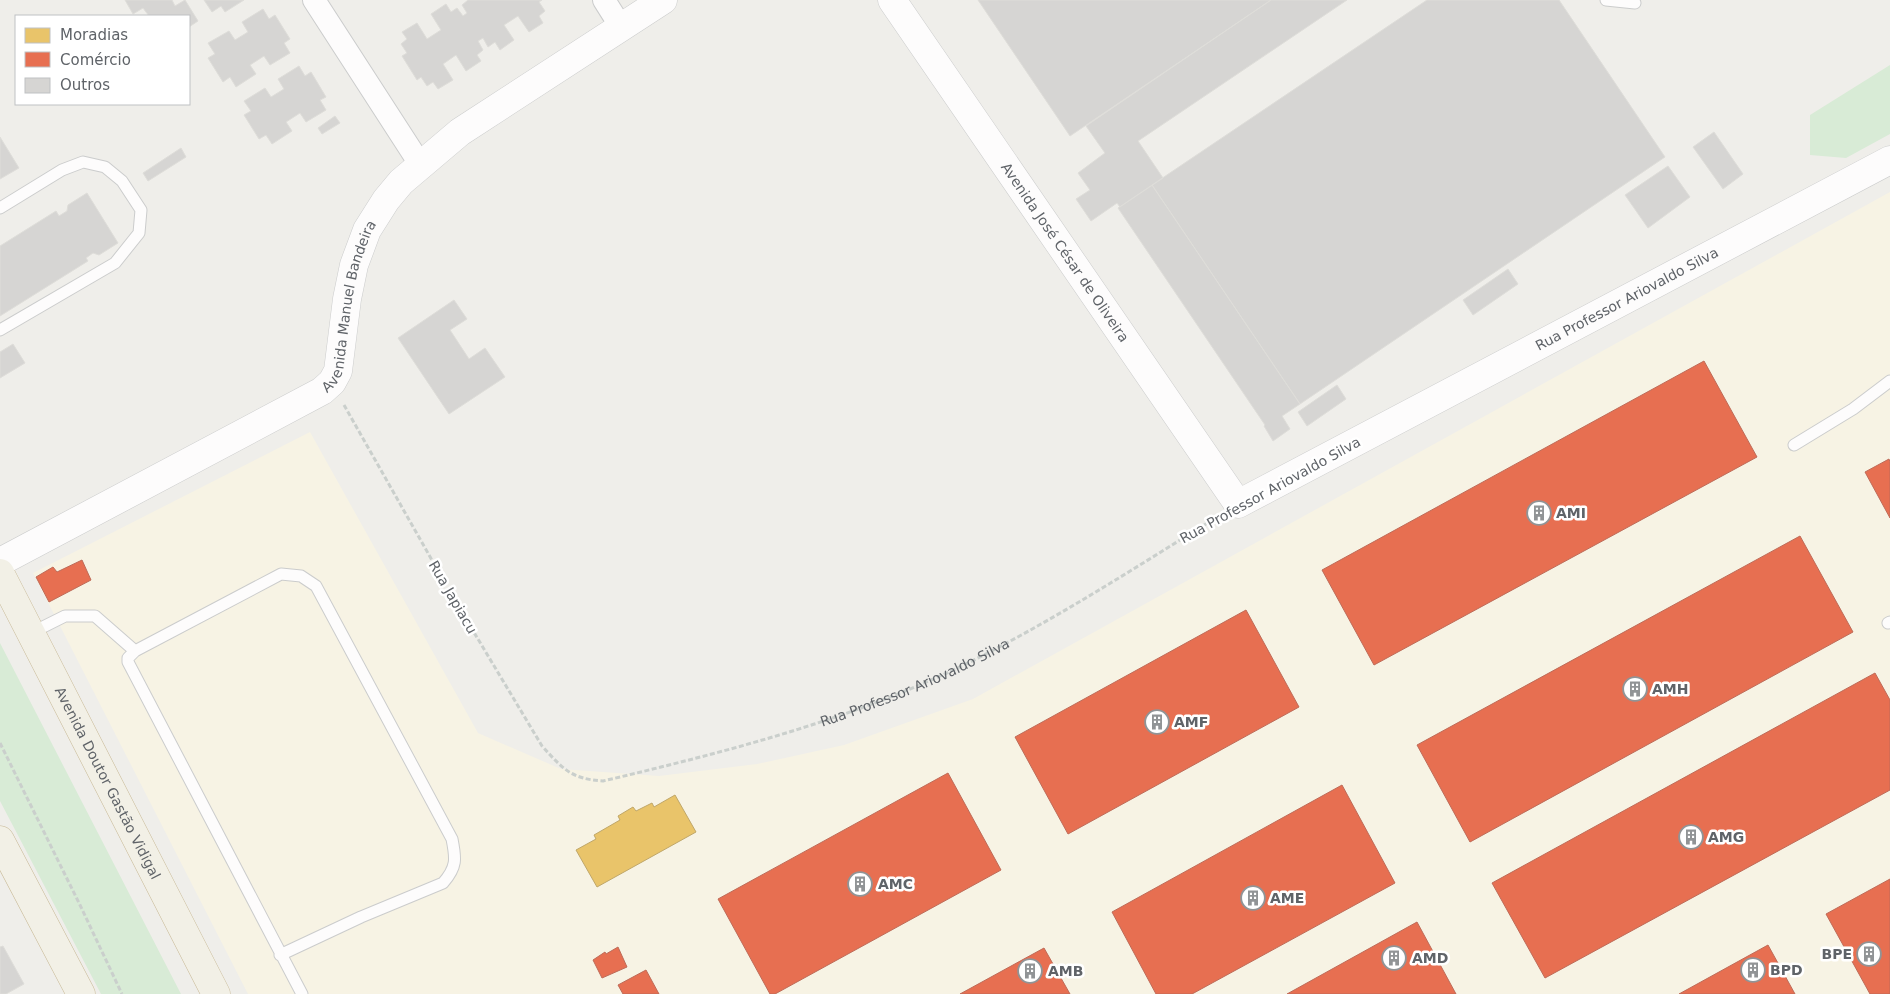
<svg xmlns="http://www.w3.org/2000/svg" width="1890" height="994" viewBox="0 0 1890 994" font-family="'DejaVu Sans',sans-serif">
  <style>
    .commercial { fill: #f7f3e4 }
    .green { fill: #d8ebd6 }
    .homes { fill: #e9c46a; stroke: #c0a769 }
    .shops { fill: #e76f51; stroke: #be6b58 }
    .building { fill: #d6d5d3; stroke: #deddd9 }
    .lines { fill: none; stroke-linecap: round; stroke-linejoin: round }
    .service-casing { stroke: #cbcccc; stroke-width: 13 }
    .minor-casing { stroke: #cbcccc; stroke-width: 24 }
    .tertiary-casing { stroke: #cbcccc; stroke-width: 29 }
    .trunk-casing { stroke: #c8b996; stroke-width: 29 }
    .path { stroke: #cacfcc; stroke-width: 3; stroke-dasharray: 5 2.5; stroke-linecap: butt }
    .service { stroke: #fdfcfc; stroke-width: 11 }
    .minor { stroke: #fdfcfc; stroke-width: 22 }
    .tertiary { stroke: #fdfcfc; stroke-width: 28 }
    .trunk { stroke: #f2f0e6; stroke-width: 28 }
    .labels { text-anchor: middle; stroke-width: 5; stroke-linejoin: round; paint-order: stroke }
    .street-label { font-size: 14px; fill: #5f6368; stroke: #fff }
    .poi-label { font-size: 14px; font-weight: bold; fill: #5f6368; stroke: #fff; text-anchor: start }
  </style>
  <rect width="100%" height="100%" fill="#efeeea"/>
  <path class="commercial" d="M1890,192V994H248L33,573L310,432L478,733L561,769L659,776L757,764L844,745L973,699Z"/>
  <path class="green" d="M1890,65V134L1846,158L1810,155V115Z
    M0,643L181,994H101L0,801Z"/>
  <path class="homes" d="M675,795L696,832L597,887L576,850L596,839L594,835L620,820L618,816L633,807L636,811L652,803L654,807Z"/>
  <path class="shops" d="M1704,361L1757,457L1374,665L1322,570Z
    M1889,459L1890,462V518L1865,472Z
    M1800,536L1853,632L1470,842L1417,745Z
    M82,560L91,580L49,602L36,577L53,567L57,572Z
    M1246,610L1299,707L1068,834L1015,737Z
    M1875,673L1890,700V790L1545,978L1492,883Z
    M948,773L1001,870L775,994H770L718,899Z
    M1342,785L1395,883L1192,994H1156L1112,912Z
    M1890,879V994H1870L1826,914Z
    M1417,922L1456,994H1287Z
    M1768,945L1795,994H1679Z
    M618,947L627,967L602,978L593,960L605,952L606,954Z
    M1044,948L1070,994H960Z
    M646,970L659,994H623L618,985Z"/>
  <path class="building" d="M125,0H172L175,6L185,0L198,21L189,27V16H149L143,8L133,14Z
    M204,0H244L225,12L221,6L212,12Z
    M468,0H542L539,2L545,11L539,16L543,23L529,32L518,16L504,25L514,40L500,50L495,42L488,47L483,38L478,41L483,50L477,55L481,61L466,71L456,55L443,64L453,80L438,89L433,82L427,86L421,77L417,80L402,56L407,53L401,44L407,39L402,32L417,23L427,39L441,30L431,14L446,4L451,12L457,8L463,16L467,13L462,5Z
    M978,0H1271L1070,136Z
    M1271,0H1347L1138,141L1163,178L1120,207L1117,203L1091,221L1076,199L1090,190L1078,173L1105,153L1086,126Z
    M1427,0H1559L1665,157L1300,404L1152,185Z
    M263,9L269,19L275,15L290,39L284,43L290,53L270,65L264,56L250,65L256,74L236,87L230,77L223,82L208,58L215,54L208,43L229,31L235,40L248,32L242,22Z
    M299,66L305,76L311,72L326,97L320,100L326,110L306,122L300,113L286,122L292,131L272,144L266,135L259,139L244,115L251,111L244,101L265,88L271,97L284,89L278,79Z
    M335,116L340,123L322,134L318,128Z
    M1714,132L1743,174L1723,189L1693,147Z
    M0,137L19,168L0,179Z
    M181,148L186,157L148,181L143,173Z
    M1668,166L1690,197L1648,228L1625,195Z
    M1152,185L1300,404L1282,416L1290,429L1273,441L1264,426L1265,425L1118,208Z
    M87,193L118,243L99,255L93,253L86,258L88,261L0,316V246L56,211L59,216L67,211L68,205Z
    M1508,269L1518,284L1473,315L1463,300Z
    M454,300L467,319L450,330L469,359L485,348L505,377L449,414L398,338Z
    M13,344L25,363L0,378V352Z
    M1337,385L1346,399L1307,426L1298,412Z
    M3,946L24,984L6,994H0V947Z"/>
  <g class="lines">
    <g class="service-casing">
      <path id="service" d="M1606,0L1635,3
        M0,208L62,170L83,162L105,167L122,181L141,210L139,233L115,263L0,330
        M1794,445L1853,409L1890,381
        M1888,623L1890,622
        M31,633L65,616H95L135,651L281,574L301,576L316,586L452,839C456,859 457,867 443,883L361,917L280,955
        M135,651L128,658V662L302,994"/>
    </g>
    <g class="minor-casing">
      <path id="minor" d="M314,0L420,164
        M604,0L621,27"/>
    </g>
    <g class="tertiary-casing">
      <g id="tertiary">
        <path id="s2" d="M892,0L1238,504L1890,160"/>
        <path id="s3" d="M0,562L322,391L332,382L338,371L347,299L354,265L367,230L386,200L401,182L460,132L663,0"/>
      </g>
    </g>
    <g class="trunk-casing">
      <g id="trunk">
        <path id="s4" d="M0,573L216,994"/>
        <path d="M0,840L81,994"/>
      </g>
    </g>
    <g class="path">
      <path id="s1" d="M344,405L454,599L542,746C563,769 571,779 603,781C730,751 858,718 976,659C1059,617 1138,566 1217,517"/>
      <path d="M0,743L80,905L122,994"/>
    </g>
    <use href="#service" class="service"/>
    <use href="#minor" class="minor"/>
    <use href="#tertiary" class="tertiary"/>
    <use href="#trunk" class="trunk"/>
  </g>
  <defs>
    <g id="building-ring" transform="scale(1.25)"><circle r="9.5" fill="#fff" stroke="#919496" stroke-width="1.5"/><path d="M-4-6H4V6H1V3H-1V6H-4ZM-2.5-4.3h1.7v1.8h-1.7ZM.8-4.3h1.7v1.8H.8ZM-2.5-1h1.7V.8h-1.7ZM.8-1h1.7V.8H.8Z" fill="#919496"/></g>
  </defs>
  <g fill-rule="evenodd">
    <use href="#building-ring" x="1539" y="513"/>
    <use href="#building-ring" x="1635" y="689"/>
    <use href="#building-ring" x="1157" y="722"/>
    <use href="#building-ring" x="1691" y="837"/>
    <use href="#building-ring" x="860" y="884"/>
    <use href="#building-ring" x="1253" y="898"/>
    <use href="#building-ring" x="1869" y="954"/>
    <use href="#building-ring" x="1394" y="958"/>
    <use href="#building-ring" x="1753" y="970"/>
    <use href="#building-ring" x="1030" y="971"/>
  </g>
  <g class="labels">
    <g class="street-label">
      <text dy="5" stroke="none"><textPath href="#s2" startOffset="306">Avenida José César de Oliveira</textPath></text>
      <text dy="5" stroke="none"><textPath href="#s2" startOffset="1051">Rua Professor Ariovaldo Silva</textPath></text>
      <text dy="5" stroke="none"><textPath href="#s3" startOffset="456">Avenida Manuel Bandeira</textPath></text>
      <text transform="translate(1270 490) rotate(-29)" y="5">Rua Professor Ariovaldo Silva</text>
      <text transform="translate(453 597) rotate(60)" y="5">Rua Japiacu</text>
      <text dy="5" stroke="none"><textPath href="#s1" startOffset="795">Rua Professor Ariovaldo Silva</textPath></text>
      <text dy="5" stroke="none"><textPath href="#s4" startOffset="236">Avenida Doutor Gastão Vidigal</textPath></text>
    </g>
    <g class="poi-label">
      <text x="1556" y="518">AMI</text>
      <text x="1652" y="694">AMH</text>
      <text x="1174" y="727">AMF</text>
      <text x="1708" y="842">AMG</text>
      <text x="878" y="889">AMC</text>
      <text x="1270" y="903">AME</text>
      <text x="1852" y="959" text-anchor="end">BPE</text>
      <text x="1412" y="963">AMD</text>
      <text x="1770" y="975">BPD</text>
      <text x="1048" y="976">AMB</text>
    </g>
  </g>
  <rect x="15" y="15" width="175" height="90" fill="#ffffff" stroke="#bfc1c3"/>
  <rect x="25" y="28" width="25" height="15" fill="#e9c46a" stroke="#bfc1c3"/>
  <text x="60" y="40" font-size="15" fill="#5f6368">Moradias</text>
  <rect x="25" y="52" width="25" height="15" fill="#e76f51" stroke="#bfc1c3"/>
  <text x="60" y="65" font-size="15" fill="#5f6368">Comércio</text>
  <rect x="25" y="78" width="25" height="15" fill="#d6d5d3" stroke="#bfc1c3"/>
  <text x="60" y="90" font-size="15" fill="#5f6368">Outros</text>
</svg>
